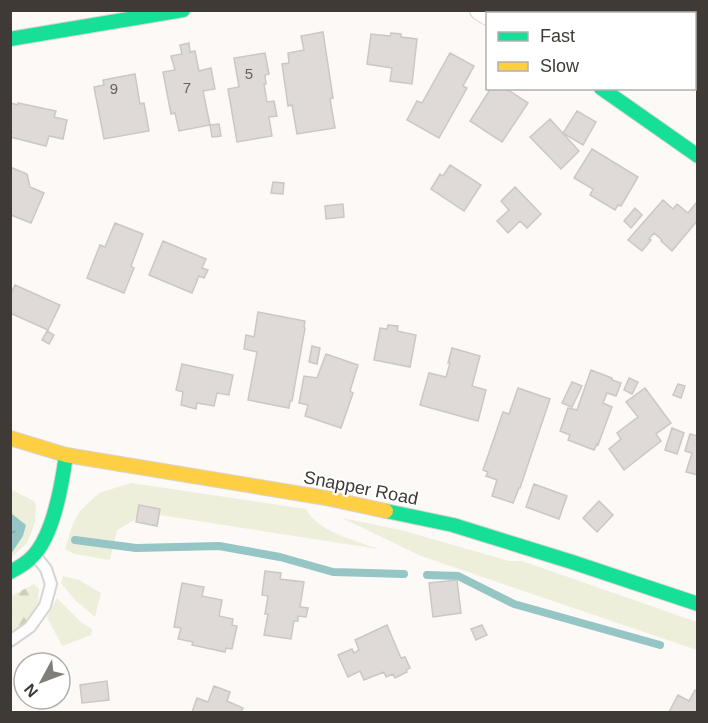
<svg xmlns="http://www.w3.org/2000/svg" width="708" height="723" viewBox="0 0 708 723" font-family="Arial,sans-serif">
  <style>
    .grass { fill: #eeefda }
    .forest { fill: url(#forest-firs) }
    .water { fill: url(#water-ripples) }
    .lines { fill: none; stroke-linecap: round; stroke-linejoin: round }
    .stream { stroke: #95c5c5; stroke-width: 8 }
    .building { fill: #dfdad7; stroke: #ccc7c4; stroke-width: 1.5 }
    .lane-casing { stroke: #d8d4d1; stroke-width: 14 }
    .street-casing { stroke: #d8d4d1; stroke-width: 22 }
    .fast-casing { stroke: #d8d4d1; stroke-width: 16 }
    .slow-casing { stroke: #d8d4d1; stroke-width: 16 }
    .lane { stroke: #fffefe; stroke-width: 10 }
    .street { stroke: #fffefe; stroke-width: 20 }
    .fast { stroke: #16e098; stroke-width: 14 }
    .slow { stroke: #ffcf43; stroke-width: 14 }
    .labels { text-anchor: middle; stroke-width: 4.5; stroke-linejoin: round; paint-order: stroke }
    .number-label { font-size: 15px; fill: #67625e }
    .street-label { font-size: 18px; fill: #3f3a36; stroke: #fff }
  </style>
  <defs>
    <pattern id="forest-firs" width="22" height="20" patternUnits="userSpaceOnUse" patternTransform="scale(1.5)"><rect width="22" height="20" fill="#eeefda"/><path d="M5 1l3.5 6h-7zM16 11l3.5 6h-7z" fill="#cdcebc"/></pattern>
    <pattern id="water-ripples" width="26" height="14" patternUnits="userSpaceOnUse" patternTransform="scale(1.5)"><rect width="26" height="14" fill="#95c5c5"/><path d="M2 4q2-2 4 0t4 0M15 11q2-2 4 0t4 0" fill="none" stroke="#7ba1a1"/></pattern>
  </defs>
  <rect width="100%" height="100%" fill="#fcf9f6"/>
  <path class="grass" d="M131,483L306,509C318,532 355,540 378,549L147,513L117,530L110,560L74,554L65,549L73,523L80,511L99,493Z
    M10,489L32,500L36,504L35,523L27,543L11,558V554L23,536L26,525L11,513Z
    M342,518L401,530L509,561H522L697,622V650L421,556Z
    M63,576L79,580L101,593L95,617L76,601L61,583Z
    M57,598L82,623L92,629L91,635L62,646L47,617Z"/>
  <path class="forest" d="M34,584L39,589L38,603L32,619L11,631V596Z"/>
  <path class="water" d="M11,513L26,525L23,536L11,554Z"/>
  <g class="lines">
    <path class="stream" d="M75,540L136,548L219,546L280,557L333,572L404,574
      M427,575L458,576L514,604L660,645"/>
  </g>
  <path class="building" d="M323,32L333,98L330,99L335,128L297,134L292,105L288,106L282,64L289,63L288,53L304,50L301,36Z
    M391,33L401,34V37L417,39L412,84L390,81L392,68L367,64L371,34L390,36Z
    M189,43L190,52L195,51L199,71L211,68L215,89L203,91L210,125L179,131L175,113L171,114L163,72L175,70L171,56L182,54L180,45Z
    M265,53L269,74L265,75L266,84H264L267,102L274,101L277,116L269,117L272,136L237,142L228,89L239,87L234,58Z
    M450,53L474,66L463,86L467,88L439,138L407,120L417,101L422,103Z
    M135,74L140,104L144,103L149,131L104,139L94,87L104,85L103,80Z
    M491,88H505L528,103L502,142L470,121Z
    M10,103L18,105V103L56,111L54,117L67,120L63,139L49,136L46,146L10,137L12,131H10Z
    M577,111L596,122L583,145L563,133Z
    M550,119L579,151L561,169L530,137Z
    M219,124L221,136L212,137L210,125Z
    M592,149L638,177L621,206L618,205L615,210L590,195L593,189L574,178Z
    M450,165L481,185L464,211L431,189L440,174L443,176Z
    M10,167L27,174L30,187L44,193L31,223L11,215L10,217Z
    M273,182L284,183L283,194L271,193Z
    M515,187L541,214L527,228L520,221L508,233L497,221L509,210L501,201Z
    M663,200L673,209L677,204L688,213L696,203L698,205V220L672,251L661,241L662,240L654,233L649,239L651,240L642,251L628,240Z
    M343,204L344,217L326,219L325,206Z
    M635,208L642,215L631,228L624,221Z
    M115,223L143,234L131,266L134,268L124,293L87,278L100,245L105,247Z
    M163,241L206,259L202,268L208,270L204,278L199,276L192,293L149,275Z
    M15,285L60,305L48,330L10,313V295Z
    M258,312L305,321L304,327L305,328L292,401H290L289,408L248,400L257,352L244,349L246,335L254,337Z
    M388,325L398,326L397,331L416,335L410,367L374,360L380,328L387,329Z
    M47,331L54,335L49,344L42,340Z
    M312,346L320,348L317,364L309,362Z
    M452,348L480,356L472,386L486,390L478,421L420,405L429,373L446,377L450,363H448Z
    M326,354L358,365L350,391L353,393L341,428L305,416L308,405L299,403L304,376L317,378Z
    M182,364L233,375L229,395L217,393L214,406L197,403L196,409L181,405L183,392L176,390Z
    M591,370L612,378V380L621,383L616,396L607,393L603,403L612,407L598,445L597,444L594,450L568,440L570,435L560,431L568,408L577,410Z
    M629,378L638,382L632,394L624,390Z
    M572,382L582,386L572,407L562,403Z
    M678,384L685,386L681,398L673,395Z
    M518,388L550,399L520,488H519L513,503L492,496L497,480L486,476L488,472L483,470L503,412L509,414Z
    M645,388L671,423L656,434L661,441L624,470L609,449L621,439L617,433L638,417L626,402Z
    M672,428L684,433L677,454L665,450Z
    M690,434L698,436V475L686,472L692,453L685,451Z
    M534,484L567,496L559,519L526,507Z
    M599,501L613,515L597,532L583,518Z
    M139,505L160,509L157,526L136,522Z
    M265,571L281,573L280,579L304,582L300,607L308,608L306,617L298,616V621H294L291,639L264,635L268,614H265L268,596L262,595Z
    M457,580L461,613L433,617L429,583Z
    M182,583L204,587L202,596L222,600L219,616L233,619L232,625L237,626L232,649L226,648L225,652L192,645L193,642L178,639L181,628L174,627Z
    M387,625L401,658L405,657L410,668L406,670L407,672L395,678L393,674L386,677L384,672L364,680L360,671L348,677L338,655L352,649L354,653L359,650L355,640Z
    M482,625L487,635L476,640L471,629Z
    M107,681L109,700L82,703L80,685Z
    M214,686L230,692L227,701L243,708L241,712H192L197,698L208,702Z
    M695,690L698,692V712H669L678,695L689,701Z"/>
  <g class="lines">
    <g class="lane-casing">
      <path id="lane" d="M10,641L30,627L45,606L51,584L46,569L35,555"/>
    </g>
    <g class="street-casing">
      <path id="street" d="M480,10L488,15
        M679,14L681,10"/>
    </g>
    <g class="fast-casing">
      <path id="fast" d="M10,39L183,10
        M601,88L698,156
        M386,511L453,525L572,562L698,604
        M10,572C18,568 27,563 33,556C54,534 62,484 66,455"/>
    </g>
    <g class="slow-casing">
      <path id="slow" d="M10,438L66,455L326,498L386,511"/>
    </g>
    <use href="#lane" class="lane"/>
    <use href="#street" class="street"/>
    <use href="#fast" class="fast"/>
    <use href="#slow" class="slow"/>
  </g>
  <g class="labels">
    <g class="number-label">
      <text x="249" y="79">5</text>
      <text x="187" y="93">7</text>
      <text x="114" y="94">9</text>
    </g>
    <g class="street-label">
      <text transform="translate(361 488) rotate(11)" y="6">Snapper Road</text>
    </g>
  </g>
  <rect width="708" height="723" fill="none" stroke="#3f3a36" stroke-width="24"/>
  <rect x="486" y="12" width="210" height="78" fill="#ffffff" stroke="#b2b0af" stroke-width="1.5"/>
  <rect x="498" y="32" width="30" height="9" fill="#16e098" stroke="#b2b0af" stroke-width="1.5"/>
  <text x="540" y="42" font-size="18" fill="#3f3a36">Fast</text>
  <rect x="498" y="62" width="30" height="9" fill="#ffcf43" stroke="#b2b0af" stroke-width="1.5"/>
  <text x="540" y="72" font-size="18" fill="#3f3a36">Slow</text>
  <g transform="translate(42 681) rotate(229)"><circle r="28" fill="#ffffff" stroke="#b2b0af" stroke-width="1.5"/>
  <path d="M0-4.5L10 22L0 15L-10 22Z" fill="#817d79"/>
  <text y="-9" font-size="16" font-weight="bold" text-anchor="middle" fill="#3f3a36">N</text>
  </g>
</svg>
